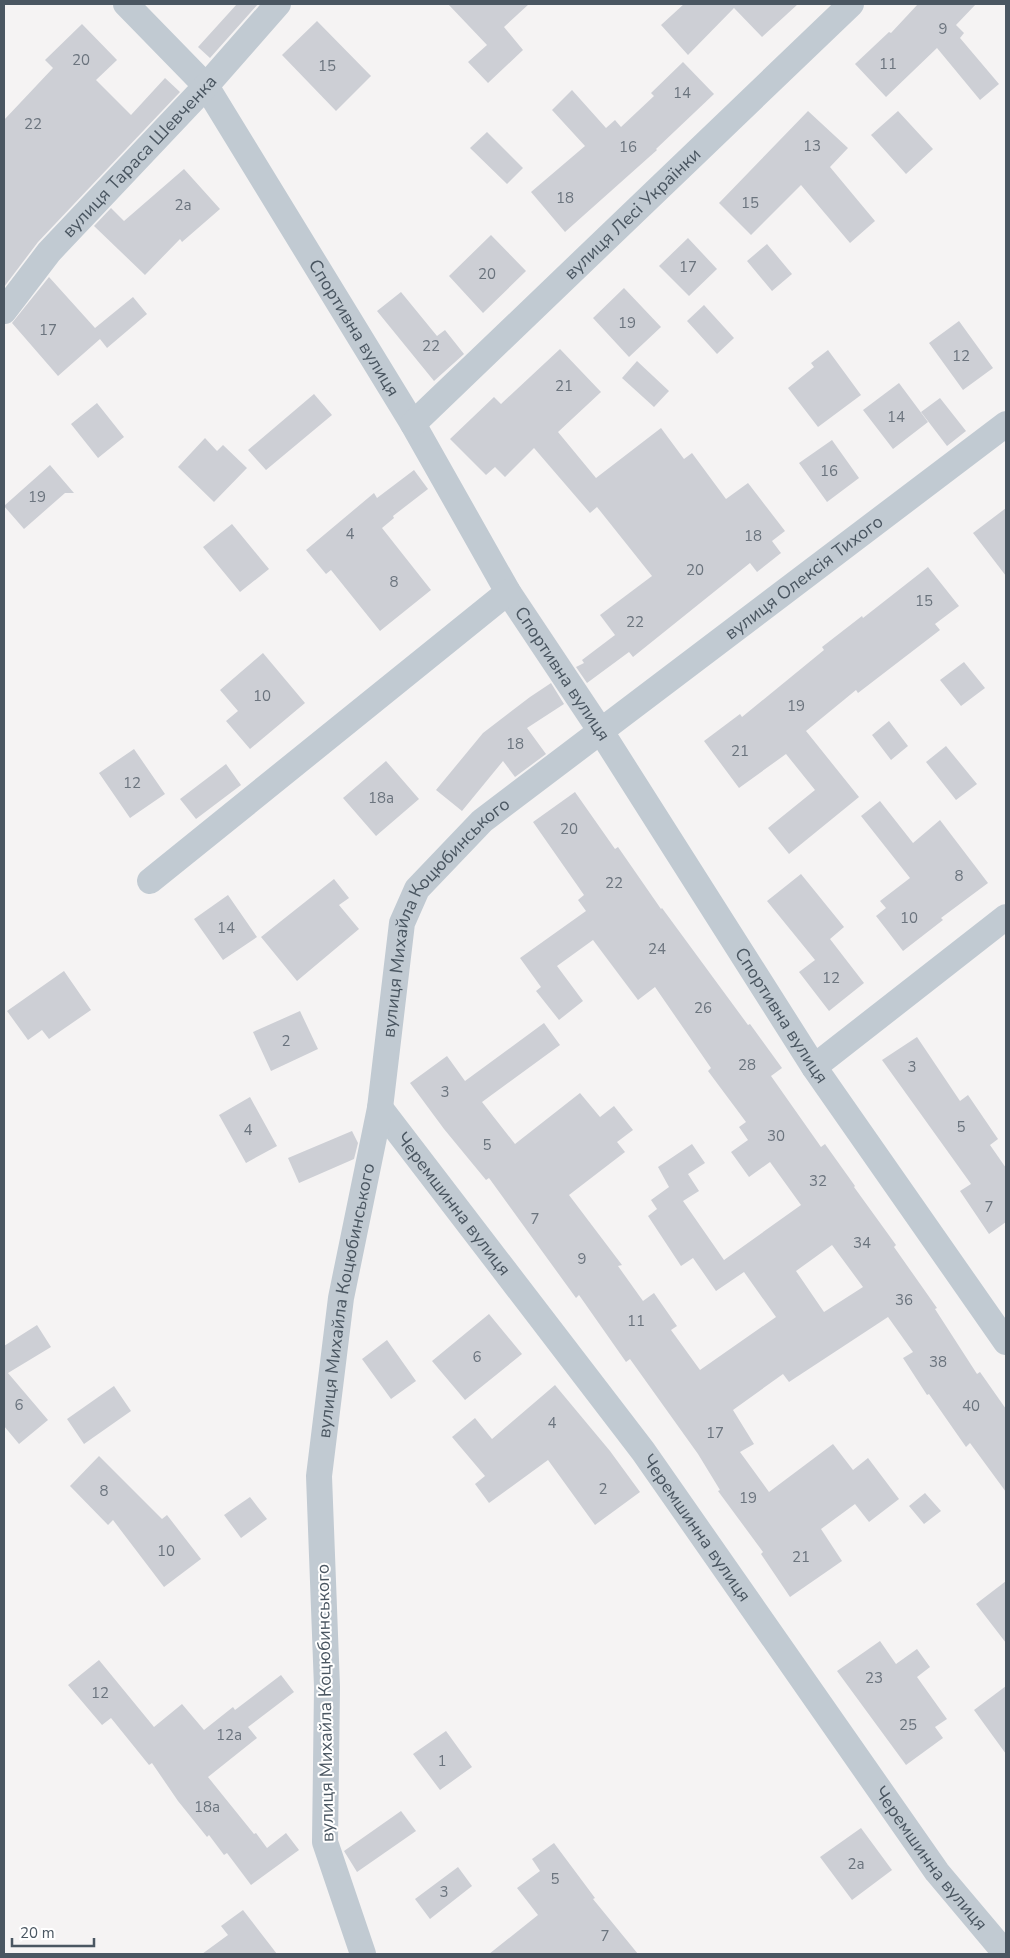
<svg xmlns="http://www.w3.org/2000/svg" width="1010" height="1958" viewBox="0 0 1010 1958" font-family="'Nunito Sans',sans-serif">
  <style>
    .building { fill: #cdcfd5; fill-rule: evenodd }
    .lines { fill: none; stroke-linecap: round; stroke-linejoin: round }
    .minor { stroke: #c1cad2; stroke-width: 26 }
    .labels { text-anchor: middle; stroke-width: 4; stroke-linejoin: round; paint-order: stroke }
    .number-label { font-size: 15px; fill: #6b747e }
    .street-label { font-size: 18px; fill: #4a5661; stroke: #fff }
  </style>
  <rect width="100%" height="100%" fill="#f5f3f3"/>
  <path class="building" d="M237,4H258L210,58L198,47Z
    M448,4H529L504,27L523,50L488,83L468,62L487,45Z
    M684,4H798L762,37L734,8L688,55L661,25Z
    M918,4H976L956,25L964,33L960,38L999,84L980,100L937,48L886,97L855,64L889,32L891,33Z
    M317,21L371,76L336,111L282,55Z
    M82,24L117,60L96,80L131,115L165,78L180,92L38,242L4,287V120L53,68L45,60Z
    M683,62L714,94L656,149L657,150L565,232L531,192L585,146L552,110L572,90L606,128L615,120L621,127L654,96L651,93Z
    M808,111L848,148L830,167L875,221L850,243L801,185L751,235L719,203Z
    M898,111L933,149L906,174L871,135Z
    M487,132L523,168L507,184L470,148Z
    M184,169L220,209L182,242L180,239L145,275L94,226L111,208L124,221Z
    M491,235L526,271L483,313L449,276Z
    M688,238L717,269L689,296L659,266Z
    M767,244L792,274L772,291L747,261Z
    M49,277L95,328L133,297L147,314L107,348L100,339L58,376L12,323Z
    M624,288L661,327L629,357L593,318Z
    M401,292L437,336L445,330L464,354L434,381L377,311Z
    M704,305L734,338L717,354L687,321Z
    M959,321L993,368L963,390L929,343Z
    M560,349L601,392L558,432L596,478L661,428L684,459L692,453L726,499L748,483L785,531L772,541L781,553L757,572L750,563L633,657L629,652L587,683L576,667L584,663L582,660L615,635L600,615L652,576L597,507L590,513L534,448L505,477L495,467L486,475L450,439L494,397L501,404Z
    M828,350L861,395L818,427L788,388L814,367L811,363Z
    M637,361L669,391L654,407L622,378Z
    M899,383L928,422L893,449L863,410Z
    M314,394L332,415L266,470L248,450Z
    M940,398L966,431L947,446L921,412Z
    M97,403L124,437L98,458L71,424Z
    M205,438L217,451L223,445L247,468L214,502L178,467Z
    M832,440L859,478L827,502L799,463Z
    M50,465L74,493H65L24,529L4,506Z
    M414,470L428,489L393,516L394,518L382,528L431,590L380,631L331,570L326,574L306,550L374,493L377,498Z
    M1006,508V576L973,533Z
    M232,524L269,569L240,592L203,547Z
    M928,567L959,606L935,624L940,630L858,693L856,690L806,731L859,797L789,854L768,828L815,790L786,754L739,788L704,741L740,714L742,717L824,650L822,647L862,616L863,618Z
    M263,653L305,703L250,749L226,721L238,711L220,690Z
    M964,662L985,688L961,706L940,680Z
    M551,683L564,704L527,728L546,754L515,777L503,761L462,811L436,790L483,733L530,697Z
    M889,721L908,746L891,760L872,735Z
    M946,746L977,784L956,800L926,762Z
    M134,749L165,794L130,818L99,773Z
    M386,761L419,799L376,836L343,798Z
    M226,764L241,785L196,819L180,799Z
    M575,792L615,849L618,847L661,909L662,908L748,1025L750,1024L782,1068L771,1076L821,1147L825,1144L855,1186L854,1187L896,1245L894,1247L937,1308L935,1309L977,1374L980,1372L1006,1409V1492L970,1443L966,1447L929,1394L927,1395L903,1358L913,1352L888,1317L789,1382L783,1374L733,1410L754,1444L740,1452L769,1492L833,1444L853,1470L868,1458L899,1499L869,1522L855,1504L821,1529L842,1561L790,1597L761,1554L763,1552L718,1491L720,1490L698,1454L630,1359L626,1362L579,1295L576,1298L489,1178L486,1180L444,1129L410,1083L447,1056L465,1081L544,1023L560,1045L482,1102L515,1144L580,1093L600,1117L614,1106L633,1130L617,1142L625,1152L569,1195L622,1265L618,1266L643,1301L654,1293L677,1326L671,1330L700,1370L776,1317L744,1272L716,1291L693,1258L681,1266L648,1216L657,1209L651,1200L669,1187L658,1167L692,1144L705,1163L688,1174L699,1191L683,1201L724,1260L801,1205L770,1162L749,1177L731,1152L748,1140L739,1127L746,1122L708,1071L711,1068L655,987L638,1000L593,940L557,966L583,1001L559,1020L536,991L541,987L520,958L586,911L578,900L584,895L533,822ZM832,1245L863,1287L824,1312L796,1271Z
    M880,801L913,843L940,820L988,883L941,918L943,920L903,951L876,916L886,908L880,901L910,878L861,816Z
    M801,874L844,927L830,939L864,983L829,1011L799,972L815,960L767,901Z
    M334,879L349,898L339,905L359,929L297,981L261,937Z
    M228,895L257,937L223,960L194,919Z
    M64,971L91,1010L49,1039L42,1030L28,1040L7,1011Z
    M300,1011L318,1049L271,1071L253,1032Z
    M917,1037L960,1101L968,1095L998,1139L990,1145L1006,1168V1222L989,1234L960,1191L971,1184L882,1060Z
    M250,1097L277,1146L246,1163L219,1115Z
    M352,1131L358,1143L354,1159L299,1183L288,1158Z
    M489,1314L522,1354L465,1400L432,1361Z
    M37,1325L51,1347L8,1373L48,1420L19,1444L4,1426V1346Z
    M387,1340L416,1381L391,1399L362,1359Z
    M555,1385L610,1451L640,1492L595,1525L548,1460L489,1503L475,1484L485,1476L452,1437L475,1418L492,1439Z
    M114,1386L131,1411L84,1444L67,1419Z
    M99,1456L162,1519L167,1515L201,1559L164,1587L113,1520L108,1525L70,1486Z
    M925,1493L941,1511L924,1524L909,1506Z
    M250,1497L267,1519L241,1538L224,1515Z
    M1006,1581V1643L976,1604Z
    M880,1641L896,1664L917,1649L930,1667L917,1677L947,1719L935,1727L943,1738L906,1765L837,1671Z
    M99,1660L154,1727L182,1704L204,1730L233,1707L235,1710L281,1675L294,1692L248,1727L257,1738L208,1777L254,1834L256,1833L267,1848L286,1833L299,1850L251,1885L227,1853L224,1855L209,1835L207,1837L178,1801L152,1763L149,1765L111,1718L102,1725L68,1685Z
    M1006,1686V1754L974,1710Z
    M446,1731L472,1767L440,1790L413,1754Z
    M401,1811L416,1831L357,1872L344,1851Z
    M861,1828L892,1870L852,1900L820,1857Z
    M554,1843L595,1898L593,1899L638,1954H489L538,1915L517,1888L540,1871L532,1859Z
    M458,1867L472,1886L430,1919L415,1899Z
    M243,1910L277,1954H202L228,1935L221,1926Z"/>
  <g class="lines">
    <g class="minor">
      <path id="s1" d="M126,4L206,86L413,424L508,592L600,730L814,1067L1006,1342"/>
      <path id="s2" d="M4,311L49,252L206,86L278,4"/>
      <path id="s3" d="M413,424L851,4"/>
      <path d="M150,881L508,592"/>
      <path d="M814,1067L1006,917"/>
      <path id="s4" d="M380,1108L643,1451L937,1872L1006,1954"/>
      <path id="s5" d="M363,1954L325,1842L327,1687L319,1476L341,1298L380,1108L402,923L417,889L482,821L1006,424"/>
    </g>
  </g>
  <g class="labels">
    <g class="number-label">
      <text x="943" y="34">9</text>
      <text x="81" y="65">20</text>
      <text x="888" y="69">11</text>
      <text x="327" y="71">15</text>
      <text x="682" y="98">14</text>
      <text x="33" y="129">22</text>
      <text x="812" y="151">13</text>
      <text x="628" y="152">16</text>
      <text x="565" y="203">18</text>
      <text x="750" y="208">15</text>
      <text x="183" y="210">2а</text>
      <text x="688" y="272">17</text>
      <text x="487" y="279">20</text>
      <text x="627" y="328">19</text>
      <text x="48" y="335">17</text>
      <text x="431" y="351">22</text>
      <text x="961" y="361">12</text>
      <text x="564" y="391">21</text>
      <text x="896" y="422">14</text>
      <text x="829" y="476">16</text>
      <text x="37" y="502">19</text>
      <text x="350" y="539">4</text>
      <text x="753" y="541">18</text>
      <text x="695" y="575">20</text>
      <text x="394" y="587">8</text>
      <text x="924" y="606">15</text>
      <text x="635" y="627">22</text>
      <text x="262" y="701">10</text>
      <text x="796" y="711">19</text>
      <text x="515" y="749">18</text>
      <text x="740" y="756">21</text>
      <text x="132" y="788">12</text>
      <text x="381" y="803">18а</text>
      <text x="569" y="834">20</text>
      <text x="959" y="881">8</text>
      <text x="614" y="888">22</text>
      <text x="909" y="923">10</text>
      <text x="226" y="933">14</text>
      <text x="657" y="954">24</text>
      <text x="831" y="983">12</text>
      <text x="703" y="1013">26</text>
      <text x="286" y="1046">2</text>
      <text x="747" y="1070">28</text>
      <text x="912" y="1072">3</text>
      <text x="445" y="1097">3</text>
      <text x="961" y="1132">5</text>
      <text x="248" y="1135">4</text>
      <text x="776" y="1141">30</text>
      <text x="487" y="1150">5</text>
      <text x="818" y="1186">32</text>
      <text x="989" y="1212">7</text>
      <text x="535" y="1224">7</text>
      <text x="862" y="1248">34</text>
      <text x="582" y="1264">9</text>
      <text x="904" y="1305">36</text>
      <text x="636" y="1326">11</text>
      <text x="477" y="1362">6</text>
      <text x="938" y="1367">38</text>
      <text x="19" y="1410">6</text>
      <text x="971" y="1411">40</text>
      <text x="552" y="1428">4</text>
      <text x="715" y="1438">17</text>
      <text x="603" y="1494">2</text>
      <text x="104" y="1496">8</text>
      <text x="748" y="1503">19</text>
      <text x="166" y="1556">10</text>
      <text x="801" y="1562">21</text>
      <text x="874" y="1683">23</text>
      <text x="100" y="1698">12</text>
      <text x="908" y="1730">25</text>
      <text x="229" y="1740">12а</text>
      <text x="442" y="1766">1</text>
      <text x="207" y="1812">18а</text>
      <text x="856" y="1869">2а</text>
      <text x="555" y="1884">5</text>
      <text x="444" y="1897">3</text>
      <text x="605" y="1941">7</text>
    </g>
    <g class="street-label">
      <text dy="6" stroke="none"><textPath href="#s2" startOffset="206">вулиця Тараса Шевченка</textPath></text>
      <text dy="6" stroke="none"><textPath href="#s3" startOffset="304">вулиця Лесі Українки</textPath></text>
      <text dy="6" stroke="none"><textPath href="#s1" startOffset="398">Спортивна вулиця</textPath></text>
      <text dy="6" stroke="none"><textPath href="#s5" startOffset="1579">вулиця Олексія Тихого</textPath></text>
      <text dy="6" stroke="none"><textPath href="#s1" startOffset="802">Спортивна вулиця</textPath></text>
      <text dy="6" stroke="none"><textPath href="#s5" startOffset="1068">вулиця Михайла Коцюбинського</textPath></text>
      <text dy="6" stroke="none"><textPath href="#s1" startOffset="1208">Спортивна вулиця</textPath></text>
      <text dy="6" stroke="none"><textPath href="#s4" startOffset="121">Черемшинна вулиця</textPath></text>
      <text dy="6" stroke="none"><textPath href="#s5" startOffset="662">вулиця Михайла Коцюбинського</textPath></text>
      <text dy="6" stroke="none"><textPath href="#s4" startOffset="526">Черемшинна вулиця</textPath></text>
      <text transform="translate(325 1703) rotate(-91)" y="6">вулиця Михайла Коцюбинського</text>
      <text dy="6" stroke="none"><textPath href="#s4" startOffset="931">Черемшинна вулиця</textPath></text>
    </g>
  </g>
  <rect width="1010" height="1958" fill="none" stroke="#4a5661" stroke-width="10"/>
  <path d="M12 1938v8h82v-8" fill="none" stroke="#4a5661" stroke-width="2.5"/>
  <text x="20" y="1938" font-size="15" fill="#4a5661" stroke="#ffffff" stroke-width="4" paint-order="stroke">20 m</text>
</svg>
